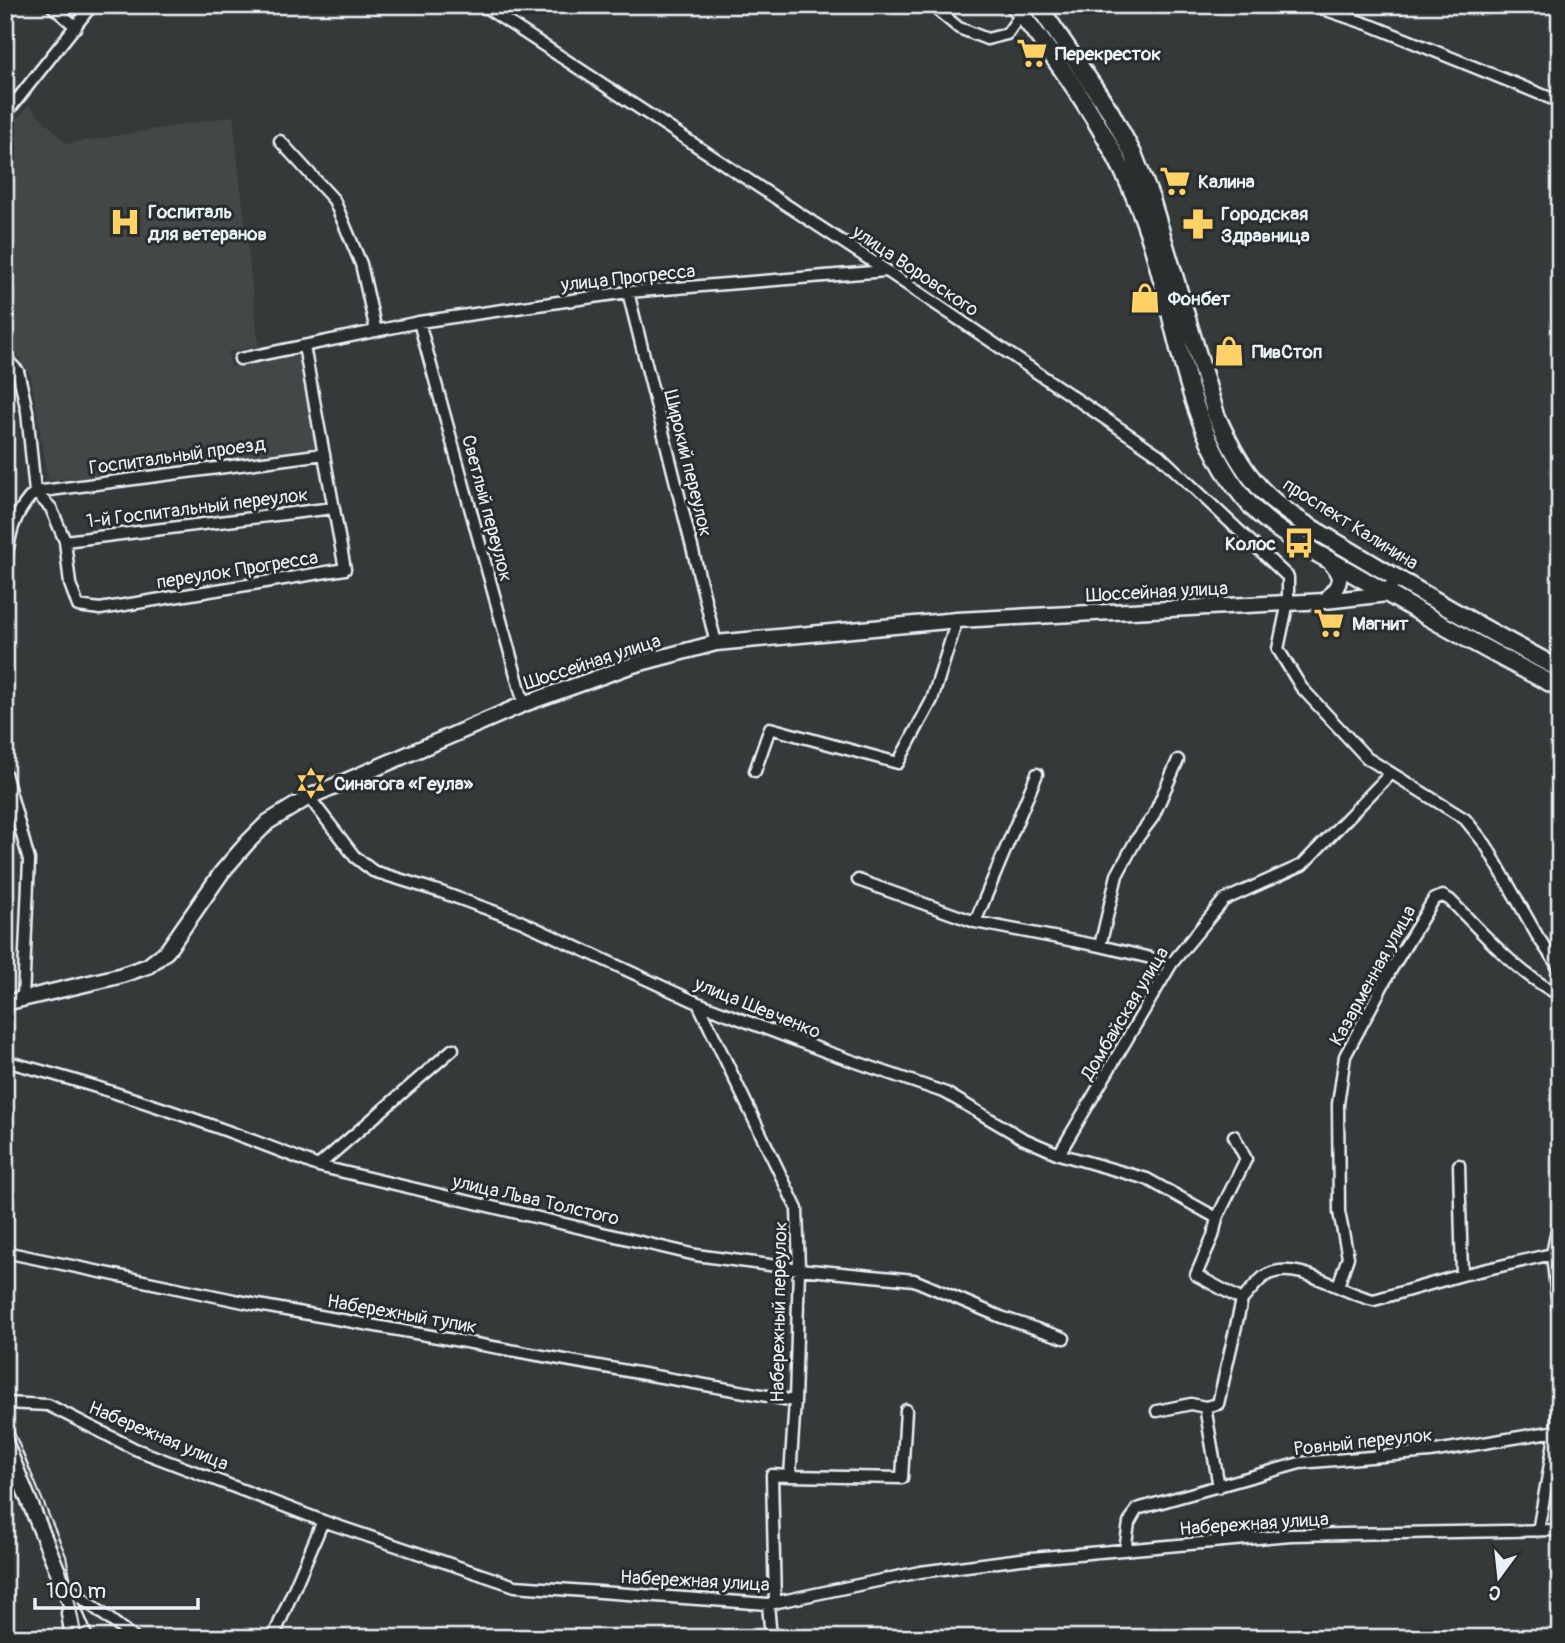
<svg xmlns="http://www.w3.org/2000/svg" width="1565" height="1643" viewBox="0 0 1565 1643" font-family="Pangolin,sans-serif">
  <style>
    .built { fill: #424647 }
    .lines { fill: none; stroke-linecap: round; stroke-linejoin: round }
    .minor-casing { stroke: #e8f1f8; stroke-width: 15 }
    .secondary-casing { stroke: #e8f1f8; stroke-width: 19 }
    .primary-casing { stroke: #e8f1f8; stroke-width: 21 }
    .minor { stroke: #2a2d2e; stroke-width: 10 }
    .secondary { stroke: #2a2d2e; stroke-width: 14 }
    .primary { stroke: #2a2d2e; stroke-width: 16 }
    .tram { stroke: #e8f1f8; stroke-width: 2 }
    .labels { text-anchor: middle; stroke-width: 6; stroke-linejoin: round; paint-order: stroke }
    .poi-label { font-size: 19px; font-weight: bold; fill: #e8f1f8; stroke: #2a2d2e; text-anchor: start }
    .street-label { font-size: 19px; fill: #e8f1f8; stroke: #2a2d2e }
  </style>
  <rect width="100%" height="100%" fill="#35393a"/>
  <filter id="ink" filterUnits="userSpaceOnUse"><feTurbulence type="fractalNoise" baseFrequency=".0143" numOctaves="2"/><feDisplacementMap in="SourceGraphic" scale="14" xChannelSelector="R" yChannelSelector="G"/><feConvolveMatrix kernelMatrix="1 2 1 2 8 2 1 2 1" color-interpolation-filters="sRGB"/></filter>
  <g filter="url(#ink)">
    <path class="built" d="M29,105L67,144L233,116L259,346L228,352L231,367L301,356L319,453L155,472L48,480L31,376L13,349L5,299V133Z"/>
    <g class="lines">
      <g class="minor-casing">
        <path id="minor" d="M51,5L76,27
          M482,5L887,271L1159,455L1288,577V602L1278,649L1301,687L1367,758L1465,819L1486,845L1538,937L1560,969
          M931,5L959,28L987,39L1007,34L1021,14
          M1311,5L1373,26L1560,102
          M5,115L92,5
          M280,141L334,200L361,264L376,331
          M628,292L716,643
          M419,322L524,704
          M5,358L18,371L27,411L35,492C12,514 9,538 5,569
          M240,359L419,322L628,292L886,271
          M35,492L51,508L65,541L70,584L78,606L100,609L345,569L304,346
          M35,492L324,454
          M65,541L333,508
          M755,771L770,728L898,763L932,700L957,620
          M5,773L29,860L23,998
          M309,797L355,857L373,871L441,892L520,921L698,1003L827,1052L946,1093L1022,1138L1059,1154L1147,1179L1217,1218L1213,1236L1196,1275L1242,1300C1249,1293 1256,1282 1265,1276C1296,1257 1344,1295 1374,1300L1462,1275L1552,1254
          M858,880L975,922L1100,946L1172,963
          M975,922L1037,774
          M1100,946L1117,875L1136,840L1153,817L1178,760
          M698,1003L797,1209L799,1269L795,1401L790,1476L772,1475L775,1603
          M5,1061C111,1089 217,1125 318,1166L696,1255L799,1269L914,1280L1001,1317L1064,1338
          M1059,1154L1172,963L1224,900L1302,865L1391,773
          M1459,1165L1462,1275
          M318,1166L453,1049
          M1560,1215L1552,1254L1560,1326
          M1217,1218L1246,1159L1234,1136
          M5,1252L258,1305L795,1401
          M1338,1286L1348,1257L1339,1212L1338,1104L1345,1056L1392,968L1434,899L1443,896L1450,900C1484,934 1516,973 1560,995
          M5,1403L48,1405L135,1449L323,1521L515,1586L768,1604L920,1572L1021,1559L1291,1535L1560,1530
          M1205,1407L1219,1487
          M1157,1411L1191,1404L1205,1407L1218,1404L1242,1300
          M790,1476L902,1478L906,1410
          M1538,1531L1556,1431L1560,1381
          M1125,1550L1129,1523L1137,1509L1300,1463L1430,1452L1556,1431
          M64,1584L134,1638
          M768,1604L771,1638
          M273,1638L323,1521"/>
      </g>
      <g class="secondary-casing">
        <path id="secondary" d="M1325,601C1341,583 1345,579 1328,560
          M5,1003L119,976L148,966L167,951L222,872L247,843L268,822L309,797L524,704L633,665L716,643L957,620L1325,601L1387,594L1390,588
          M5,1442L85,1638
          M69,1613L73,1638"/>
      </g>
      <g class="primary-casing">
        <path id="primary" d="M1014,5C1062,66 1110,134 1139,207C1177,300 1180,430 1251,506C1278,535 1318,553 1352,573C1420,613 1489,652 1560,688
          M1038,5L1110,111L1134,156L1151,199L1216,415C1228,441 1240,466 1260,488C1286,516 1323,534 1356,554C1423,594 1491,633 1560,669"/>
      </g>
      <use href="#minor" class="minor"/>
      <use href="#secondary" class="secondary"/>
      <use href="#primary" class="primary"/>
      <path class="tram" d="M5,1411L66,1556L82,1638"/>
    </g>
  </g>
  <defs>
    <g id="supermarket-bare" transform="scale(2.415)"><path d="M-6-5.5h2.5l.6 2H6L4.5 2H-2.5L-4.4-4H-6ZM-1.5 3.2a1.3 1.3 0 1 0 .1 0ZM3 3.2a1.3 1.3 0 1 0 .1 0Z" fill="#ffd166" stroke="#2a2d2e" stroke-width="2.5" paint-order="stroke"/></g>
    <g id="hospital-bare" transform="scale(2.415)"><path d="M-5-5h3v3.5h4V-5h3V5h-3V1.5h-4V5h-3Z" fill="#ffd166" stroke="#2a2d2e" stroke-width="2.5" paint-order="stroke"/></g>
    <g id="pharmacy-bare" transform="scale(2.415)"><path d="M-2-6h4v4h4v4h-4v4h-4v-4h-4v-4h4Z" fill="#ffd166" stroke="#2a2d2e" stroke-width="2.5" paint-order="stroke"/></g>
    <g id="shop-bare" transform="scale(2.415)"><path d="M-5-2.5h2.3a2.7 3.5 0 0 1 5.4 0H5L5.5 6h-11ZM-1.5-2.5h3a1.5 2.3 0 0 0-3 0Z" fill="#ffd166" stroke="#2a2d2e" stroke-width="2.5" paint-order="stroke"/></g>
    <g id="bus-bare" transform="scale(2.415)"><path d="M-5-6H5V4H4V6H2V4H-2V6H-4V4H-5ZM-3.5-4V0h7V-4ZM-3.5 1.2v1.5H-2V1.2ZM2 1.2v1.5H3.5V1.2Z" fill="#ffd166" stroke="#2a2d2e" stroke-width="2.5" paint-order="stroke"/></g>
    <g id="synagogue-bare" transform="scale(2.415)"><path d="M0-6.5L5.6 3.2H-5.6ZM0 6.5L5.6-3.2H-5.6Z" fill="#ffd166" stroke="#2a2d2e" stroke-width="2.5" paint-order="stroke"/></g>
  </defs>
  <g fill-rule="evenodd">
    <use href="#supermarket-bare" x="1032" y="53"/>
    <use href="#supermarket-bare" x="1175" y="181"/>
    <use href="#hospital-bare" x="125" y="222"/>
    <use href="#pharmacy-bare" x="1198" y="224"/>
    <use href="#shop-bare" x="1145" y="298"/>
    <use href="#shop-bare" x="1229" y="351"/>
    <use href="#bus-bare" x="1299" y="543"/>
    <use href="#supermarket-bare" x="1329" y="623"/>
    <use href="#synagogue-bare" x="311" y="783"/>
  </g>
  <g class="labels">
    <g class="poi-label">
      <text x="1055" y="60">Перекресток</text>
      <text x="1198" y="188">Калина</text>
      <text x="148" y="218">Госпиталь<tspan x="148" dy="22">для ветеранов</tspan></text>
      <text x="1221" y="220">Городская<tspan x="1221" dy="22">Здравница</tspan></text>
      <text x="1168" y="305">Фонбет</text>
      <text x="1252" y="358">ПивСтоп</text>
      <text x="1276" y="550" text-anchor="end">Колос</text>
      <text x="1352" y="630">Магнит</text>
      <text x="334" y="790">Синагога «Геула»</text>
    </g>
    <g class="street-label">
      <text transform="translate(916 270) rotate(34)" y="7">улица Воровского</text>
      <text transform="translate(628 277) rotate(-6)" y="7">улица Прогресса</text>
      <text transform="translate(177 455) rotate(-8)" y="7">Госпитальный проезд</text>
      <text transform="translate(689 463) rotate(76)" y="7">Широкий переулок</text>
      <text transform="translate(197 507) rotate(-7)" y="7">1-й Госпитальный переулок</text>
      <text transform="translate(488 508) rotate(75)" y="7">Светлый переулок</text>
      <text transform="translate(1351 523) rotate(32)" y="7">проспект Калинина</text>
      <text transform="translate(237 569) rotate(-9)" y="7">переулок Прогресса</text>
      <text transform="translate(1157 591) rotate(-3)" y="7">Шоссейная улица</text>
      <text transform="translate(592 661) rotate(-18)" y="7">Шоссейная улица</text>
      <text transform="translate(1372 975) rotate(-61)" y="7">Казарменная улица</text>
      <text transform="translate(758 1007) rotate(22)" y="7">улица Шевченко</text>
      <text transform="translate(1124 1013) rotate(-59)" y="7">Домбайская улица</text>
      <text transform="translate(536 1199) rotate(13)" y="7">улица Льва Толстого</text>
      <text transform="translate(778 1312) rotate(-89)" y="7">Набережный переулок</text>
      <text transform="translate(402 1313) rotate(10)" y="7">Набережный тупик</text>
      <text transform="translate(159 1435) rotate(23)" y="7">Набережная улица</text>
      <text transform="translate(1363 1441) rotate(-6)" y="7">Ровный переулок</text>
      <text transform="translate(1254 1523) rotate(-4)" y="7">Набережная улица</text>
      <text transform="translate(695 1580) rotate(3)" y="7">Набережная улица</text>
    </g>
  </g>
  <rect width="1565" height="1643" fill="none" stroke="#2a2d2e" stroke-width="28"/>
  <rect x="14" y="14" width="1537" height="1615" fill="none" stroke="#e8f1f8" stroke-width="2.5" filter="url(#ink)"/>
  <g transform="translate(1499 1577) rotate(195)" stroke="#2a2d2e" stroke-width="5" paint-order="stroke">
  <path d="M0-5L12 26L0 18L-12 26Z" fill="#e8f1f8"/>
  <text y="-10" font-size="19" font-weight="bold" text-anchor="middle" fill="#e8f1f8">С</text>
  </g>
  <path d="M35 1598v10h163v-10" fill="none" stroke="#e8f1f8" stroke-width="3.5"/>
  <text x="46" y="1598" font-size="21" fill="#e8f1f8" stroke="#2a2d2e" stroke-width="5" paint-order="stroke">100 m</text>
</svg>
